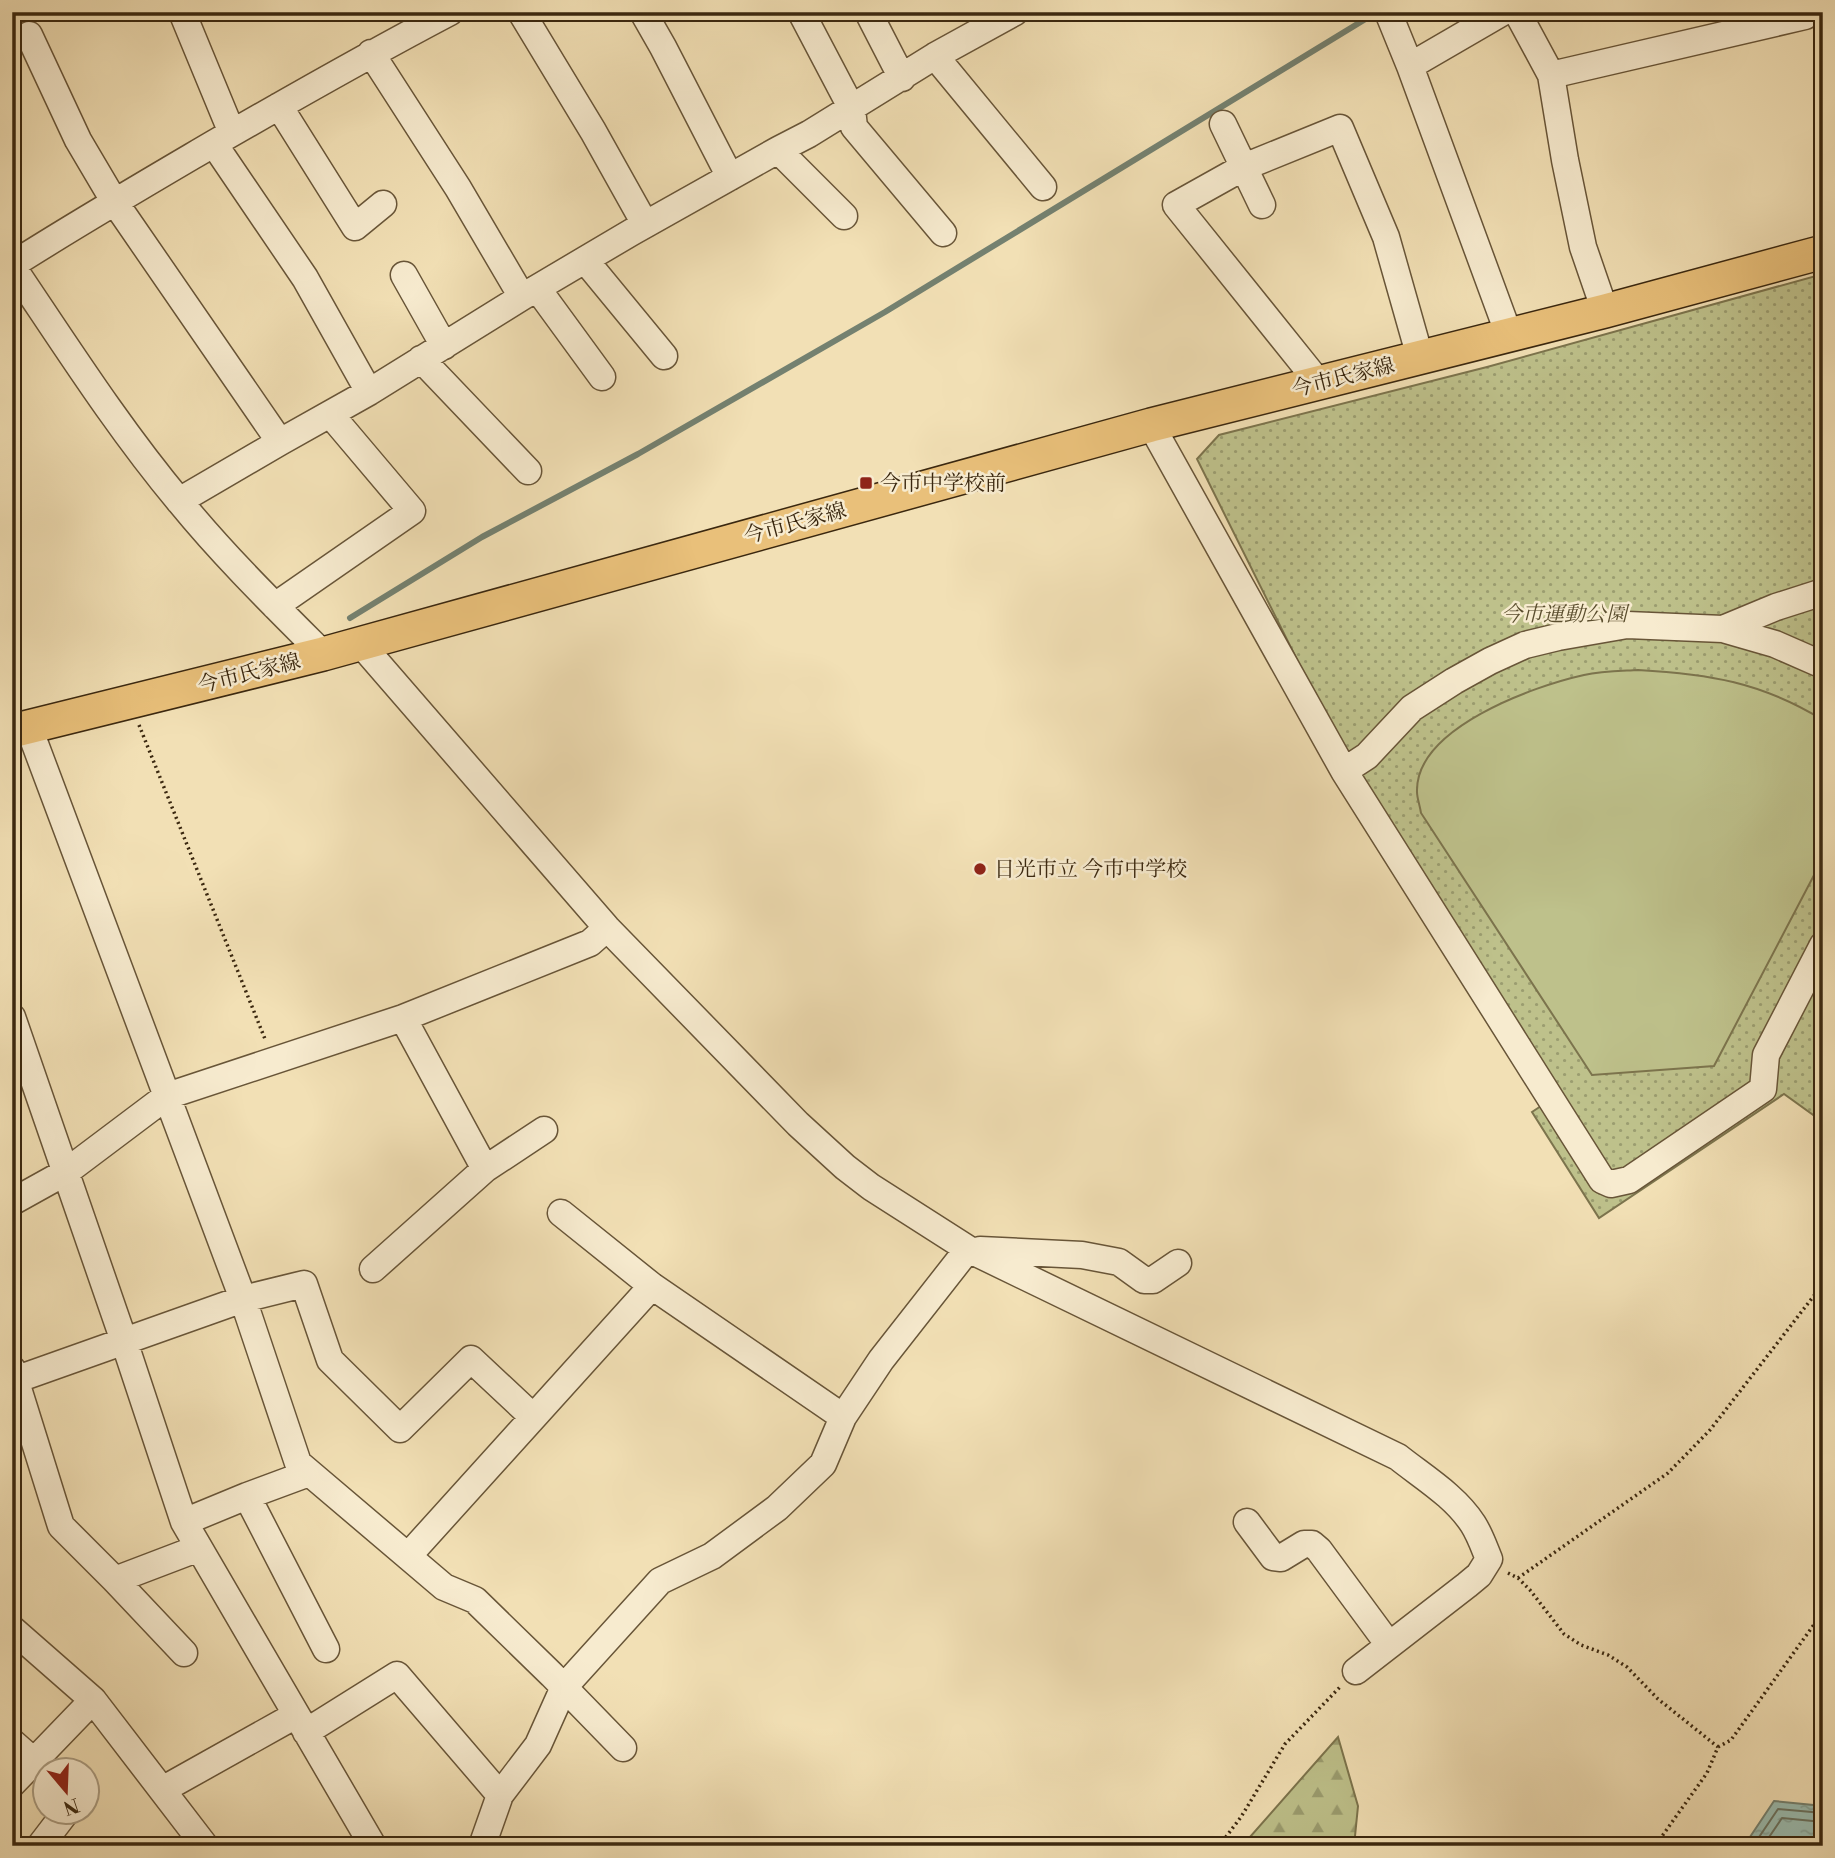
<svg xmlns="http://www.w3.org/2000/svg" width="1835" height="1858" viewBox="0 0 1835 1858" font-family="'Libre Bodoni','Noto Serif JP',serif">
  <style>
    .grass { fill: url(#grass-dots); stroke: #7c744d; stroke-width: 2 }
    .forest { fill: url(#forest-firs); stroke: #7c744d; stroke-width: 2 }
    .pitch { fill: #bec18b; stroke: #7c744d; stroke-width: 2 }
    .water { fill: url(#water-ripples); stroke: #748170; stroke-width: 2 }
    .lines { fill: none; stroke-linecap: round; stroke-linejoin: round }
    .shore { stroke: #6a7260; stroke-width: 2 }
    .stream { stroke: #748170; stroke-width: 6 }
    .minor-casing { stroke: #685538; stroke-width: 29 }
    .major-casing { stroke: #3a270f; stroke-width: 36 }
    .path { stroke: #3a270f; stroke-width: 3.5; stroke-dasharray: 2 3.5; stroke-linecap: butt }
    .minor { stroke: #f7ebcf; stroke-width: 26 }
    .major { stroke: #e9c07a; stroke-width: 33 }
    .poi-dot { fill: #8f2418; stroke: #f7ebcf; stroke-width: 2.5 }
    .labels { text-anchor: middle; stroke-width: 5; stroke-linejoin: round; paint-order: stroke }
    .street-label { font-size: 21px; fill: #3a270f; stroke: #f7ebcf }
    .poi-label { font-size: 21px; fill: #3a270f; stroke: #f7ebcf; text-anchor: start }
    .park-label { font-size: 21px; font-style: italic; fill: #5b4e2e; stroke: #f7ebcf }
  </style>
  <defs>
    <pattern id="grass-dots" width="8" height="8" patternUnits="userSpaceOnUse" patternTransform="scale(1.75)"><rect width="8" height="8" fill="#bec18b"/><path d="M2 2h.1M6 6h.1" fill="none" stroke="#9b9d70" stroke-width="1.8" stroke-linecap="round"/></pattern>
    <pattern id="forest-firs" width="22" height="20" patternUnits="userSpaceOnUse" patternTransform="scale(1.75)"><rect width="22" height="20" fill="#bec18b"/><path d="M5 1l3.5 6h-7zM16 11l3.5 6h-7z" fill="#9b9d70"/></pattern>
    <pattern id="water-ripples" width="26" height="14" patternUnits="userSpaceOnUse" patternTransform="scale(1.75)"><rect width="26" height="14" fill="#9bbdb1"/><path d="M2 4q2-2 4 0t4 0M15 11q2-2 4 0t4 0" fill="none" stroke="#86a297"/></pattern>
  </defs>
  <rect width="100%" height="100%" fill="#f2e0b5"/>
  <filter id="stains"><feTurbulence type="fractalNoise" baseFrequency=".00286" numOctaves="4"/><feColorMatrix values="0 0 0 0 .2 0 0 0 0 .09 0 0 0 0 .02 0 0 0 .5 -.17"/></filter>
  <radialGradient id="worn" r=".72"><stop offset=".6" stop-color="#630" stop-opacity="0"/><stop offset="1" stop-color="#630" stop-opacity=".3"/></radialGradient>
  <path class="grass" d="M1823,274V1122L1784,1094L1599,1218L1532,1112L1544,1104L1336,738L1197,459L1219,435L1487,367Z"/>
  <path class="forest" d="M1338,1737L1358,1806L1354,1846H1242Z"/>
  <path class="pitch" d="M1638,670C1709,674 1761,682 1823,720V858L1714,1066L1592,1075L1421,813C1420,806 1417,798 1417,792C1415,728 1534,686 1584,675C1602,671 1621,671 1638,670Z"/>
  <path class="water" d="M1774,1801L1823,1806V1846H1744Z"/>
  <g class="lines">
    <path class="shore" d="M1753,1846L1778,1809L1823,1813
      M1763,1846L1782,1818L1823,1822"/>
    <path class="stream" d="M350,618L482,537L638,454L885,312L1377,12"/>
    <g class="minor-casing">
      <path id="minor" d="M182,12L232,133
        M521,12L593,131L645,224
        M643,12L663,47L730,177
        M801,12L852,109L854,127L943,233
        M868,12L902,78
        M1388,12L1410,66L1509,335
        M1517,12L1551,75L1565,160L1583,247L1605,311
        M29,35L78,140L114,201L280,442
        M371,53L458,188L522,297
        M935,56L1043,187
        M1410,66L1503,12
        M1551,75L1805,16L1804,12
        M279,106L355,227L383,204
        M1223,124L1262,205
        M214,144L305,278L369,392
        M778,150L844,216
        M585,260L664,356
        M12,265C78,223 145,184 213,144C291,99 370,54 450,12
        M12,266C66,346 118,428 180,502C224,556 274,605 323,654
        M404,275L444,346
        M537,288L602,377
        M421,359L528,471
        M1319,383L1176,205L1244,167L1340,128L1386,237L1420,357
        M1151,425L1344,771L1602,1180L1611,1184L1629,1180L1763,1089L1766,1055L1823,945
        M179,501L280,442L369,392L522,297L632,232L778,150L809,134L935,56L1015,12
        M275,606L412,511L330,414
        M1723,629L1776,607L1823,592
        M360,643L607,928L798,1124L845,1167L871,1187L968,1249L1398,1457C1423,1477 1455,1496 1473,1524C1480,1535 1484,1547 1489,1559L1479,1575L1467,1585L1356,1671
        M29,728L243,1299L298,1463L444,1587L475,1600L552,1675L623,1748
        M1344,771L1367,756L1412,708L1454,681L1490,661L1525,645L1558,637L1627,625L1723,629L1775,644L1823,665
        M12,1017L124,1341L184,1522L373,1846
        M403,1018L485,1169
        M12,1202L66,1172L167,1096L403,1018L590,943L607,928
        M561,1213L652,1286L843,1417
        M980,1250L1082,1255L1119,1262L1144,1280H1153L1178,1263
        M373,1269L485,1169L544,1130
        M12,1369L61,1526L115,1580L184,1653
        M12,1381L243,1299L304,1284L330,1360L400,1429L471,1359L533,1417
        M247,1496L326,1649
        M184,1522L247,1496L309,1473
        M1247,1522L1273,1557L1281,1558L1304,1544H1312L1319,1550L1389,1645
        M408,1556L652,1286
        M115,1580L199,1548
        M12,1629L93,1700L205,1846
        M306,1732L397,1675L500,1795
        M12,1742L46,1772
        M12,1784L93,1700
        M162,1790L296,1715
        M40,1846L66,1812
        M482,1846L500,1795L538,1745L564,1687L660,1581L712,1556L777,1508L823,1464L843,1417L881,1360L968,1249"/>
    </g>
    <g class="major-casing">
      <path id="major" d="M12,731L323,654L1151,425L1605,311L1823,252"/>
    </g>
    <path class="path" d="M139,725L265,1039
      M1508,1573L1518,1578L1530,1590L1564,1634L1581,1645L1608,1655L1627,1667L1658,1699L1718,1747L1707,1773L1655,1846
      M1518,1578L1668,1473L1710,1430L1823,1284
      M1718,1747L1731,1740L1823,1612
      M1219,1846L1241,1817L1285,1744L1340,1687"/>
    <use href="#minor" class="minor"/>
    <use href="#major" class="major"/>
  </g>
  <g class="poi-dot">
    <rect x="859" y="476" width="14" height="14" rx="3.5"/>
    <circle cx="980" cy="869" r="7"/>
  </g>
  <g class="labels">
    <g class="street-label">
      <text transform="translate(1343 377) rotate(-14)" y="7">今市氏家線</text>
      <text transform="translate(795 523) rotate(-15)" y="7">今市氏家線</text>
      <text transform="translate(249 673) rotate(-14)" y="7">今市氏家線</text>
    </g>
    <g class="poi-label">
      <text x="880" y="490">今市中学校前</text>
      <text x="994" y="876">日光市立 今市中学校</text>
    </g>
    <g class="park-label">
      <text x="1564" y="621">今市運動公園</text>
    </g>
  </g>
  <rect width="1835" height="1858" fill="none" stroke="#f2e0b5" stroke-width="42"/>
  <rect x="14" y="14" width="1807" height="1830" fill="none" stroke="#3a270f" stroke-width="3.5"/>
  <rect x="21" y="21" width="1793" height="1816" fill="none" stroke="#3a270f" stroke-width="2"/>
  <g transform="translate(66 1791) rotate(161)"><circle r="33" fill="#f7ebcf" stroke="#ab9d82" stroke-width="2"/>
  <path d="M0-5L12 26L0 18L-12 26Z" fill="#8f2418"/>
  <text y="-10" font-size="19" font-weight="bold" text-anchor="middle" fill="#3a270f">N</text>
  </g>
  <rect width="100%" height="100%" filter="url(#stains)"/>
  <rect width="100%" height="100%" fill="url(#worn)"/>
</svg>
